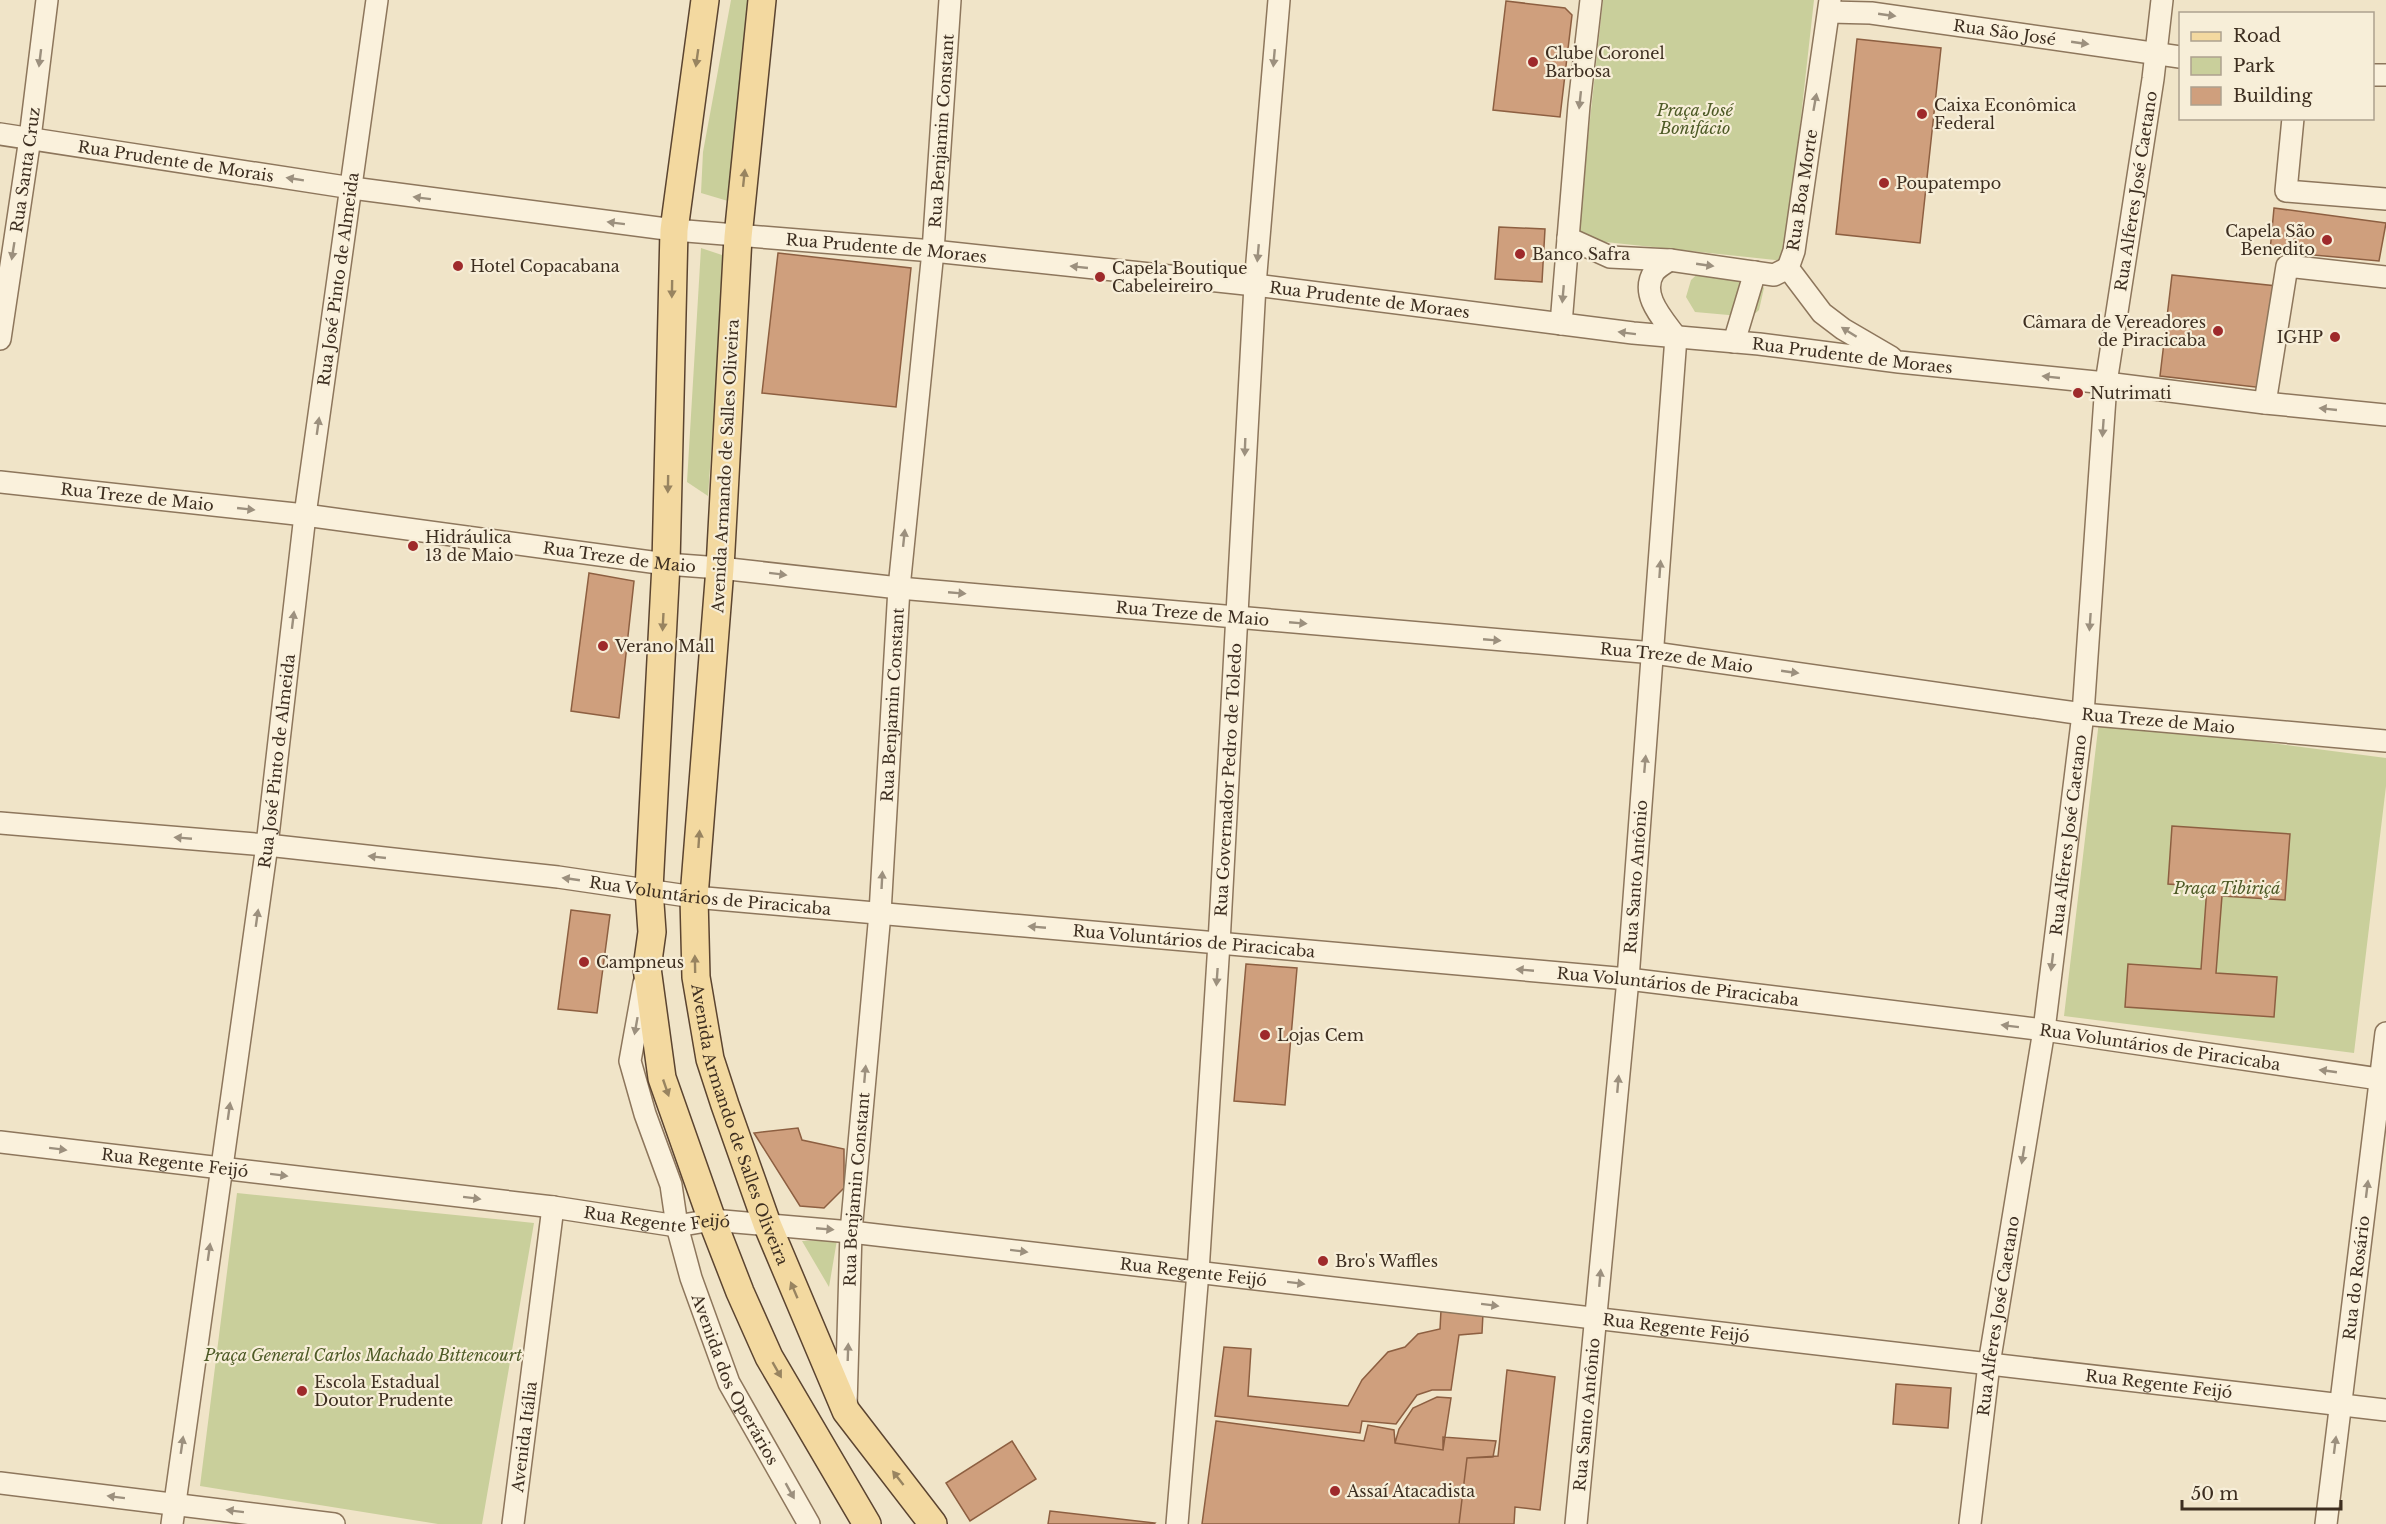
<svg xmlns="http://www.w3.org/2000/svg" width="2386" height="1524" viewBox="0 0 2386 1524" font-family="'Libre Baskerville',serif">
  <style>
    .green { fill: #c9cf9b }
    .building { fill: #cf9f7d; stroke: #8d5f41; stroke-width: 1.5 }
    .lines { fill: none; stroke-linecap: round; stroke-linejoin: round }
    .minor-casing { stroke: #8d765c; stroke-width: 24 }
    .major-casing { stroke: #5b4430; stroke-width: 30 }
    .minor { stroke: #faf1dc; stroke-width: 21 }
    .major { stroke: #f3d9a0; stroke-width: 27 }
    .oneway { fill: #9c907e }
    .oneway2 { fill: #988460 }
    .poi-dot { fill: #9e2a2b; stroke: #f7eed8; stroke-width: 2 }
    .labels { text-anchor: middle; stroke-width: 4.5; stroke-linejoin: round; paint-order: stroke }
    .street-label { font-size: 16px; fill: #3d2e20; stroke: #f7eed8 }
    .poi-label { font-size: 16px; fill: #3d2e20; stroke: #f7eed8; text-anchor: start }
    .park-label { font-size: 16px; font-style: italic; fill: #4d5a26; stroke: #f7eed8 }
  </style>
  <rect width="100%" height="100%" fill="#f0e4c8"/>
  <path class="green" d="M731,0H748L728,201L701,193L703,152Z
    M1603,0H1814L1785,261L1577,239Z
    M701,248L725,256L708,496L687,482Z
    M1706,266L1752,272L1764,288L1759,310L1751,317L1695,312L1686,297L1691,280Z
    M2099,721L2386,758V786L2354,1053L2064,1016Z
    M237,1193L534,1223L482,1524H438L200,1486Z
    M837,1240L829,1287L802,1241Z"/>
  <path class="building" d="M1506,1L1565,8L1572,15L1560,117L1493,110Z
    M1857,39L1941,48L1920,243L1836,234Z
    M2274,208L2386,223L2379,261L2270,251Z
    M1499,227L1545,229L1542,282L1495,279Z
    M778,253L911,268L896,407L762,393Z
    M2172,275L2277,286L2264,388L2160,376Z
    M589,573L634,581L619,718L571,711Z
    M2172,826L2290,834L2285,900L2222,896L2216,973L2277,977L2274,1017L2125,1007L2128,964L2201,969L2207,887L2168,884Z
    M571,910L610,915L597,1013L558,1009Z
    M1246,964L1297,968L1285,1105L1234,1101Z
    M798,1128L802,1140L844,1149V1188L824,1208L800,1206L754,1133Z
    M1441,1310L1483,1313L1482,1333L1459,1335L1451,1390H1432L1417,1395L1396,1424L1362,1421L1360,1433L1215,1416L1224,1347L1251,1349L1248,1396L1348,1406L1362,1380L1388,1352L1405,1347L1418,1334L1440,1329Z
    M1507,1370L1555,1377L1540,1510L1515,1507L1514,1524H1459L1467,1458L1498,1456Z
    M1896,1384L1951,1388L1948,1428L1893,1424Z
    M1437,1397L1451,1398L1443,1450L1395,1443L1399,1429L1413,1408Z
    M1216,1421L1364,1441L1368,1425L1394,1430L1395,1443L1443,1450V1437L1496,1441L1493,1457L1467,1458L1459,1524H1202Z
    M1012,1441L1036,1479L970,1521L946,1483Z
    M1050,1511L1155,1523L1154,1524H1048Z"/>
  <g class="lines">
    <g class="minor-casing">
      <g id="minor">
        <path d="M1830,0L1794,251L1788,268L1822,313L1843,329L1891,357"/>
        <path id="s1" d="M1829,12L1871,13L2180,57"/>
        <path d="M2372,75H2386"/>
        <path d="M2293,118L2286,191L2386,199"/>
        <path id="s2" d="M0,134L352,188L674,230L933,251L1255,285L1633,333L1759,344L1899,362L2106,383L2265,403L2386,415"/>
        <path d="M1568,238L1610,257L1670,260L1774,275L1788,268"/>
        <path d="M1561,324L1579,105L1591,0"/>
        <path id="s3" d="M0,339L30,138L47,0"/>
        <path d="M1734,342L1755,272"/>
        <path d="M2265,403L2287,266L2386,277"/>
        <path id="s4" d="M0,482L305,515L666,564L720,568L899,588L1654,653L2083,714L2386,741"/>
        <path id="s5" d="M0,823L267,845L558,877L694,897L1628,979L2044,1030L2386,1080"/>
        <path id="s6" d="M644,983L630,1061L645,1114L671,1185L677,1226L691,1278L729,1383L809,1524"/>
        <path id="s7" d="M0,1142L553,1207L677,1226L712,1220L851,1232L2386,1410"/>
        <path id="s8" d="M846,1407L851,1232L880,913L899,588L933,251L950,0"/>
        <path d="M0,1483L334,1524"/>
        <path id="s9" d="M172,1524L267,845L305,515L377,0"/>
        <path id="s10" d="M513,1524L553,1207"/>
        <path id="s11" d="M1177,1524L1198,1272L1219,943L1255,285L1279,0"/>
        <path id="s12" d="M1576,1524L1628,979L1676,337C1664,320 1639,295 1654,272C1658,267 1665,263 1670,260"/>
        <path id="s13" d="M1970,1524L1989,1364L2044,1030L2083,714L2106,383L2153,79L2162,0"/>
        <path id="s14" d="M2326,1524L2386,1033"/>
      </g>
    </g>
    <g class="major-casing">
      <g id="major">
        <path d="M705,0L674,230L666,564L649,889L652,932L647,968L662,1078L712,1220L740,1292L769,1357L867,1524"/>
        <path id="s15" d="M762,0L738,237L720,568L694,897L696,977L710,1059L725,1105L767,1224L846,1411L933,1524"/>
      </g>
    </g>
    <use href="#minor" class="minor"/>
    <use href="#major" class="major"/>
  </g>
  <defs><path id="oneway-solid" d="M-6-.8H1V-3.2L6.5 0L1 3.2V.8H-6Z" transform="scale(1.5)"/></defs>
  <g class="oneway">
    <use href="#oneway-solid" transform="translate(1887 15) rotate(8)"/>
    <use href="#oneway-solid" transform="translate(2080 43) rotate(8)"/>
    <use href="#oneway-solid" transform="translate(40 58) rotate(97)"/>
    <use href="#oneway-solid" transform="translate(1274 58) rotate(95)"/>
    <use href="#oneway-solid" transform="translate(1580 100) rotate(96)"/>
    <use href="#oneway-solid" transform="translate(1815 102) rotate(-80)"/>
    <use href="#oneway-solid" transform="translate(295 179) rotate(-171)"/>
    <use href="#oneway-solid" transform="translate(422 198) rotate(-173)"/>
    <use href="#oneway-solid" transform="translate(616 223) rotate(-173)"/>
    <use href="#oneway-solid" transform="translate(13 251) rotate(99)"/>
    <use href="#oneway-solid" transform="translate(1258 253) rotate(95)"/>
    <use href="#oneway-solid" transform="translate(1705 265) rotate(8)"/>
    <use href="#oneway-solid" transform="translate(1079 267) rotate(-174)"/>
    <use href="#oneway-solid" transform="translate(1563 294) rotate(95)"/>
    <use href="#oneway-solid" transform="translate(1849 332) rotate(-148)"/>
    <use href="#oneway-solid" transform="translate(1627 333) rotate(-173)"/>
    <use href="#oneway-solid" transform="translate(2051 377) rotate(-174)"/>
    <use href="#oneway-solid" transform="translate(2328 409) rotate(-174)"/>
    <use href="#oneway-solid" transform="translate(318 426) rotate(-82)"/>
    <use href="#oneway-solid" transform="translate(2103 428) rotate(94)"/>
    <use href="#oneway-solid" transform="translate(1245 447) rotate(92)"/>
    <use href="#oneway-solid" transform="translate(246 509) rotate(6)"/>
    <use href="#oneway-solid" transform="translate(904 538) rotate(-84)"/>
    <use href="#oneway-solid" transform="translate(1660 569) rotate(-86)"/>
    <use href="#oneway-solid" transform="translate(778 574) rotate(7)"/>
    <use href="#oneway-solid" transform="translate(957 593) rotate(5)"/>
    <use href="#oneway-solid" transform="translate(293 620) rotate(-83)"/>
    <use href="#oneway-solid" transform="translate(2090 622) rotate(94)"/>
    <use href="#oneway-solid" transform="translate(1298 623) rotate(5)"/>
    <use href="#oneway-solid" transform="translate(1492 640) rotate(5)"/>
    <use href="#oneway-solid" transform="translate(1790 672) rotate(8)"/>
    <use href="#oneway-solid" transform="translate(1645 764) rotate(-85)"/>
    <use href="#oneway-solid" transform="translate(183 838) rotate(-175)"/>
    <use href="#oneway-solid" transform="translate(377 857) rotate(-174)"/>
    <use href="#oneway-solid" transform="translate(571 879) rotate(-172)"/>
    <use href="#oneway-solid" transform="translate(882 880) rotate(-87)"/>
    <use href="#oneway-solid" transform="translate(257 918) rotate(-82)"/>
    <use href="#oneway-solid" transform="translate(1037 927) rotate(-175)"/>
    <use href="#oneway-solid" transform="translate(2052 962) rotate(97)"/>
    <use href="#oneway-solid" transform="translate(1525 970) rotate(-175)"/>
    <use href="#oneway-solid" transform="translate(1217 977) rotate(94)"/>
    <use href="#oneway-solid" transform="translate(636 1026) rotate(100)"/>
    <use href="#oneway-solid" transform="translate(2010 1026) rotate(-173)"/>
    <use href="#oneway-solid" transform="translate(2328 1071) rotate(-172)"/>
    <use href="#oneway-solid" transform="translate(865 1074) rotate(-85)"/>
    <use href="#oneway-solid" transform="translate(1618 1084) rotate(-85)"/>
    <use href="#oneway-solid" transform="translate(229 1111) rotate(-82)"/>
    <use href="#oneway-solid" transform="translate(58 1149) rotate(7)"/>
    <use href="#oneway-solid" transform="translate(2023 1155) rotate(99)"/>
    <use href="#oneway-solid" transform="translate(279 1175) rotate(7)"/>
    <use href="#oneway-solid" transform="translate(2367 1189) rotate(-83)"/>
    <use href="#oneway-solid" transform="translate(472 1198) rotate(7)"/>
    <use href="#oneway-solid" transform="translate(825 1229) rotate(5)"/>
    <use href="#oneway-solid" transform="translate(1019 1251) rotate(7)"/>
    <use href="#oneway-solid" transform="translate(209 1252) rotate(-82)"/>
    <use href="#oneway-solid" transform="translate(1600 1278) rotate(-85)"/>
    <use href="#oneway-solid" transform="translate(1296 1283) rotate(7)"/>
    <use href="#oneway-solid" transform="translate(1490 1305) rotate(7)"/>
    <use href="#oneway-solid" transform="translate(848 1352) rotate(-88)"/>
    <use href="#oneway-solid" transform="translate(182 1445) rotate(-82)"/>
    <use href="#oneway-solid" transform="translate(2335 1445) rotate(-83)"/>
    <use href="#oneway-solid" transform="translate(790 1491) rotate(61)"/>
    <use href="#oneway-solid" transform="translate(116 1497) rotate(-173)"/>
    <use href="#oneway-solid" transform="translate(235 1511) rotate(-173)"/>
  </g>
  <g class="oneway2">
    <use href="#oneway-solid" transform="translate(697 58) rotate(98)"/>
    <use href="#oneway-solid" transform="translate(744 178) rotate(-84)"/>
    <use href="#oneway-solid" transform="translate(672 289) rotate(91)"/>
    <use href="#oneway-solid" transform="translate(668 484) rotate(91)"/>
    <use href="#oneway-solid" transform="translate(663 622) rotate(93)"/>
    <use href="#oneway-solid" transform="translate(699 839) rotate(-86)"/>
    <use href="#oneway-solid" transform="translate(695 964) rotate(-91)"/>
    <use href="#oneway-solid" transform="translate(666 1088) rotate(71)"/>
    <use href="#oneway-solid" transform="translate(794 1290) rotate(-113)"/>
    <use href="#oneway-solid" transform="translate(777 1370) rotate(60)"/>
    <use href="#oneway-solid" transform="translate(898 1478) rotate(-128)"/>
  </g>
  <g class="poi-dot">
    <circle cx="1533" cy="62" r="6"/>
    <circle cx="1922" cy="114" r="6"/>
    <circle cx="1884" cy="183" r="6"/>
    <circle cx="2327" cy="240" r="6"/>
    <circle cx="1520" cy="254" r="6"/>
    <circle cx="458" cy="266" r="6"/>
    <circle cx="1100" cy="277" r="6"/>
    <circle cx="2218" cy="331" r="6"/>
    <circle cx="2335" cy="337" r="6"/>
    <circle cx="2078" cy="393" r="6"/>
    <circle cx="413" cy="546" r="6"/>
    <circle cx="603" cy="646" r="6"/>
    <circle cx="584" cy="962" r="6"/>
    <circle cx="1265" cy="1035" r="6"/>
    <circle cx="1323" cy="1261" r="6"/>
    <circle cx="302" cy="1391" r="6"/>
    <circle cx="1335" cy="1491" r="6"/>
  </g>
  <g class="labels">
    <g class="street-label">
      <text dy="6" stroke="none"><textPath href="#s1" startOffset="177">Rua São José</textPath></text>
      <text dy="6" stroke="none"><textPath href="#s8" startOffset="1280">Rua Benjamin Constant</textPath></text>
      <text dy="6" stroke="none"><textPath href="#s2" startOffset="178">Rua Prudente de Morais</textPath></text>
      <text dy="6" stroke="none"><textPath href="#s3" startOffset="171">Rua Santa Cruz</textPath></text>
      <text transform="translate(1802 190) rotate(-81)" y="6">Rua Boa Morte</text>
      <text dy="6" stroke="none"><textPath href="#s13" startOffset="1344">Rua Alferes José Caetano</textPath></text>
      <text dy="6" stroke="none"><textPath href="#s2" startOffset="894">Rua Prudente de Moraes</textPath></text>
      <text dy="6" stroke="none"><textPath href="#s9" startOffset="1256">Rua José Pinto de Almeida</textPath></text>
      <text dy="6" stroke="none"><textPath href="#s2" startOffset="1380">Rua Prudente de Moraes</textPath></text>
      <text dy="6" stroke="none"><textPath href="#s2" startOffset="1866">Rua Prudente de Moraes</textPath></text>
      <text transform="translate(725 466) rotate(-87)" y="6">Avenida Armando de Salles Oliveira</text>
      <text dy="6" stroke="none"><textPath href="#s4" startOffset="138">Rua Treze de Maio</textPath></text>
      <text dy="6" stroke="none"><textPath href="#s4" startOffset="624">Rua Treze de Maio</textPath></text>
      <text dy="6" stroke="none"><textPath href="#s4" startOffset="1200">Rua Treze de Maio</textPath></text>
      <text dy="6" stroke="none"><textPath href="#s4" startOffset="1686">Rua Treze de Maio</textPath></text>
      <text dy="6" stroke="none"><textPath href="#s8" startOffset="704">Rua Benjamin Constant</textPath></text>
      <text dy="6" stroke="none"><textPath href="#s4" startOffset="2172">Rua Treze de Maio</textPath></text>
      <text dy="6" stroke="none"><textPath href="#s9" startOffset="770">Rua José Pinto de Almeida</textPath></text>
      <text dy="6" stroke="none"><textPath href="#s11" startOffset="746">Rua Governador Pedro de Toledo</textPath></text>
      <text dy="6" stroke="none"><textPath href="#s13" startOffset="696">Rua Alferes José Caetano</textPath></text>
      <text dy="6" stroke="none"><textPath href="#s12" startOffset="650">Rua Santo Antônio</textPath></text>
      <text dy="6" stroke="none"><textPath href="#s5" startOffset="714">Rua Voluntários de Piracicaba</textPath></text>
      <text dy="6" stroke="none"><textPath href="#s5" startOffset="1200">Rua Voluntários de Piracicaba</textPath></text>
      <text dy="6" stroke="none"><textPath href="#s5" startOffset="1686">Rua Voluntários de Piracicaba</textPath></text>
      <text dy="6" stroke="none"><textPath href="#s5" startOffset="2172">Rua Voluntários de Piracicaba</textPath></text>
      <text dy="6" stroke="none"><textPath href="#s15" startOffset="1134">Avenida Armando de Salles Oliveira</textPath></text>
      <text dy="6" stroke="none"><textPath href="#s7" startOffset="176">Rua Regente Feijó</textPath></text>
      <text dy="6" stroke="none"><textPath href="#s8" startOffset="218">Rua Benjamin Constant</textPath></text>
      <text dy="6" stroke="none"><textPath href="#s7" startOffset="662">Rua Regente Feijó</textPath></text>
      <text dy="6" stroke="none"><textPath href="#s7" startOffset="1202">Rua Regente Feijó</textPath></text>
      <text dy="6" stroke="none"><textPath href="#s14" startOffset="248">Rua do Rosário</textPath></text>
      <text dy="6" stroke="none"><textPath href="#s13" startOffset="210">Rua Alferes José Caetano</textPath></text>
      <text dy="6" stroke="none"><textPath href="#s7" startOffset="1688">Rua Regente Feijó</textPath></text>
      <text dy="6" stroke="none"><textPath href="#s6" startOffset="416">Avenida dos Operários</textPath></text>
      <text dy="6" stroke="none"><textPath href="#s7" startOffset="2174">Rua Regente Feijó</textPath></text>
      <text dy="6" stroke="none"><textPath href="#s12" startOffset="110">Rua Santo Antônio</textPath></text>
      <text dy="6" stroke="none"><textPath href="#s10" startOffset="88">Avenida Itália</textPath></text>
    </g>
    <g class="poi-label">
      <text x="1545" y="59">Clube Coronel<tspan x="1545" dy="18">Barbosa</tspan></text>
      <text x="1934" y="111">Caixa Econômica<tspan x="1934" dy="18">Federal</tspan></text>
      <text x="1896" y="189">Poupatempo</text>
      <text x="2315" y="237" text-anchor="end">Capela São<tspan x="2315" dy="18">Benedito</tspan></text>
      <text x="1532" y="260">Banco Safra</text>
      <text x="470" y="272">Hotel Copacabana</text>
      <text x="1112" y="274">Capela Boutique<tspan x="1112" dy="18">Cabeleireiro</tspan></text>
      <text x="2206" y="328" text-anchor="end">Câmara de Vereadores<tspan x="2206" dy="18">de Piracicaba</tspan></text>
      <text x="2323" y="343" text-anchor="end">IGHP</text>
      <text x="2090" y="399">Nutrimati</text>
      <text x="425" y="543">Hidráulica<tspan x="425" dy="18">13 de Maio</tspan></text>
      <text x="615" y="652">Verano Mall</text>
      <text x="596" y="968">Campneus</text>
      <text x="1277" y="1041">Lojas Cem</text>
      <text x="1335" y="1267">Bro's Waffles</text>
      <text x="314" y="1388">Escola Estadual<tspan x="314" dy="18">Doutor Prudente</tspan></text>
      <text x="1347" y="1497">Assaí Atacadista</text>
    </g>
    <g class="park-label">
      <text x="1695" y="116">Praça José<tspan x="1695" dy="18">Bonifácio</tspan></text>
      <text x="2227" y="894">Praça Tibiriçá</text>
      <text x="363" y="1361">Praça General Carlos Machado Bittencourt</text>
    </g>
  </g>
  <rect x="2179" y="12" width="195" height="108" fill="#f7eed8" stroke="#ada18e" stroke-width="1.5"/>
  <rect x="2191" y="32" width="30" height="9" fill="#f3d9a0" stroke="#ada18e" stroke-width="1.5"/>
  <text x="2233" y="42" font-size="18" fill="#3d2e20">Road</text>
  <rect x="2191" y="57" width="30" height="18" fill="#c9cf9b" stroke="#ada18e" stroke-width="1.5"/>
  <text x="2233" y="72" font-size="18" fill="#3d2e20">Park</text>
  <rect x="2191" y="87" width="30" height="18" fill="#cf9f7d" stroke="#ada18e" stroke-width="1.5"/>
  <text x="2233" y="102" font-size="18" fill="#3d2e20">Building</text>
  <path d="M2182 1500v9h159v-9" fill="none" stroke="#3d2e20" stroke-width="3"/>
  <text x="2191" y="1500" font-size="18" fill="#3d2e20" stroke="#f7eed8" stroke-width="4.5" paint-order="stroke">50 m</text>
</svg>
